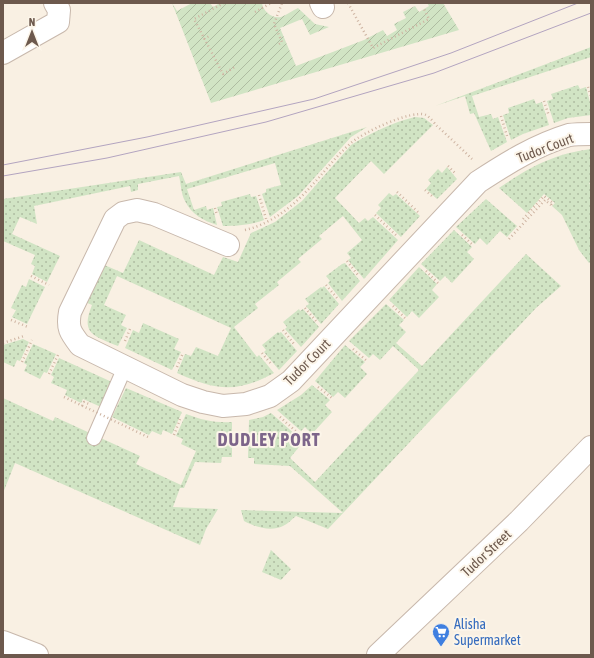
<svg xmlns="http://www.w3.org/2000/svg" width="594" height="658" viewBox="0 0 594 658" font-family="'Asap Condensed',sans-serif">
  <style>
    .grass { fill: url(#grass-dots) }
    .garden { fill: url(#garden-furrows) }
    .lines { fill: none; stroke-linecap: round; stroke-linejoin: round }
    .service-casing { stroke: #c8b8ac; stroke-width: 16 }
    .minor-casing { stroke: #c8b8ac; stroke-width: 24 }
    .path { stroke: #ceb4a2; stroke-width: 2.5; stroke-dasharray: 1 3; stroke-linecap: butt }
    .service { stroke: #fff; stroke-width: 14 }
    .minor { stroke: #fff; stroke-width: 22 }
    .tram { stroke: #b3a4c0; stroke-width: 1 }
    .path-bridge { stroke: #ceb4a2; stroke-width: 2.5; stroke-dasharray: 1 3; stroke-linecap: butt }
    .labels { text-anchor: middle; stroke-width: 4; stroke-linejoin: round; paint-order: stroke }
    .street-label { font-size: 14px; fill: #6d594d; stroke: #fcf5e9 }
    .shop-label { font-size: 14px; fill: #366cbe; stroke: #fcf5e9; text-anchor: start }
    .district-label { font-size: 18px; font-weight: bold; letter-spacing: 1px; fill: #7d658a; stroke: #fcf5e9 }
  </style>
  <defs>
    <pattern id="grass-dots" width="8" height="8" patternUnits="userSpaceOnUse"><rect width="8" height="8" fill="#d1e4c4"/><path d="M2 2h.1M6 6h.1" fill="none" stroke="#aebca1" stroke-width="1.8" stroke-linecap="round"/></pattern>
    <pattern id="garden-furrows" width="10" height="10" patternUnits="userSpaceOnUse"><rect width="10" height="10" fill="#d1e4c4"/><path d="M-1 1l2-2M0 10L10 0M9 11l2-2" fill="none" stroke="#aebca1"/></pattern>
  </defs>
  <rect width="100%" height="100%" fill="#f9f0e3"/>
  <path class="grass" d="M591,47V57L472,96L479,117L491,114L493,119L498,117L507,142L491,151L474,113L470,114L465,96L435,106Z
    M578,85L580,89L586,87L591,106V115L568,118L554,123L547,101L553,99L551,94Z
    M534,99L536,104L542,102L549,125L523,134L511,140L503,115L509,113L508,108Z
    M415,117L424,118L433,125L384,174L371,161L335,198L359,223L365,218L368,221L373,217L398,240L364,279L348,260L351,258L347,253L362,240L343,216L319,236L322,239L298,259L301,262L277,282L279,285L255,304L258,308L234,327L257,357L259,355L274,373C236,394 215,390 177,373L185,354L191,356L196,347L218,356L231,328L117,276L104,305L126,315L121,325L127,328L118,346C94,336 80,334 92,305L85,302L102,264L123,273L139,240L214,275L223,257L238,262L251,233L275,222L302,201L351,145C371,133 393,122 415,117Z
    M367,127L351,137L298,196L270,217L262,194L266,192V189L281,185L275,163L187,189L194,210L206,206L207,210L213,208L217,225C204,221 191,214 185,201C181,194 181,184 179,176L138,184V190L131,192L130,186L34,206L37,224L20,217L12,234L60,256L47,282L32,274L35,266L31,264L35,255L3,241V199L181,172L186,184Z
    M591,149V182L589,183L591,186V261L589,263L579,250L562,215L552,206L555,203L544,194L527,213L499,188C530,167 553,154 591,149Z
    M447,167L457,179L437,199L426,189L431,183L428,180L438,169L442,173Z
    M389,193L393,196L396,194L420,216L401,237L376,213L381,208L378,205Z
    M250,194L251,197L256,196L264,220C250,225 238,226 223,226L217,207L222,206L221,202Z
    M486,199L517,226L507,237L500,231L487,245L480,238L475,244L456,227Z
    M454,230L472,247L467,252L474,259L452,283L445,276L440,281L421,264Z
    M526,254L561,286L536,308L328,529L296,516C292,519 288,524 283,526C271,532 255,527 244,521L241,510L343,513L290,466L254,464V458H248L249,420L263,417L271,413L297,436L292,441L299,447L290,458L315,482L419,370L393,346L380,360L373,354L369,358L349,341L386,304L404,320L399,325L406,332L396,343L422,366Z
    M345,263L360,281L342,301L328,283L330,281L326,276L342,264Z
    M419,267L437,284L432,290L439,297L419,318L412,311L407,317L389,300Z
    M29,279L45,287L27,324L12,317L16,310L11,308L22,285L26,287Z
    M324,286L339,304L321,324L306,306L309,304L305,299L321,287L322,288Z
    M299,309L300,311L303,309L319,327L301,347L285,329L287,327L283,322Z
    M143,323L179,339L174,349L181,352L172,370L125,348L133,330L139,333Z
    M278,332L279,333L281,332L297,351L279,370L264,352L266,350L262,345Z
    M23,339L29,342L20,361L17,360L14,367L3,362V345Z
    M33,344L56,354L47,373L44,372L40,379L24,371L27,365L24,363Z
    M345,345L365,362L360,367L367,374L345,398L338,392L333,397L315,381Z
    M59,358L112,382L101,407L83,399L81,403L65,395L67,390L51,383L54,377L51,375Z
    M312,385L330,400L325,405L332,412L312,434L305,427L301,431L277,410L301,395Z
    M126,388L182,412L172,434L163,430L161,435L152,431L149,435L112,417Z
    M3,398L53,421L55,417L140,456L136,464L181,485L196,451L181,444L183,439L176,436L186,414C202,420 215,423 232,422V457H222L221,463L195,462L184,488H180L173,507L218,509L206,529L200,545L15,463L3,493Z
    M271,550L291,569L281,580L262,572Z"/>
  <path class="garden" d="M172,3L177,11L192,3H210L213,7L220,3H262C263,11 272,19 281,17C287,15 293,10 298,8L315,24L329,27L310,35L302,19L280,28L296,66L364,40L383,30L387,36L397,30L394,24L406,18L403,12L415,6L419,12L429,6L427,3H443L459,30L211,103Z"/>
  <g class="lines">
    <g class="service-casing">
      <path id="service" d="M94,438L125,367"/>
    </g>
    <g class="minor-casing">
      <path id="minor" d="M321,3L323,7
        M3,53L58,22L59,10L55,3
        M228,245L154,214L137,210L123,213L115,219L70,312C67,328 70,332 80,345L182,395L203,402L223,406L246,404L270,396L291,381L478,182C507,163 536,145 569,135C576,134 584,134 591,134
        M3,642L37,655
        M378,655L519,521L591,447"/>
    </g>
    <path class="path" d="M224,3L194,19L223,74L235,67
      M348,3L373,48L429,19L424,9
      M255,12L271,3
      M204,39L211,35
      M279,44L282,42L274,24L282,3
      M588,87L591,96
      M544,101L549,116
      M501,116L507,136
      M448,166L455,173
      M425,190L432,196
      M397,192L418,212
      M259,195L267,222
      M215,208L217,215
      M375,215L397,236
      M523,219L544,196L553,203L551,205
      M245,230C272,224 296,204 314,183C326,170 337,155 351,143C362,133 412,109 426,115C430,117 434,123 437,126C449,137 461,148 472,159
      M462,235L473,245
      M509,239L545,200L551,205
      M347,261L358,275
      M426,271L438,283
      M31,276L49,285
      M326,285L337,298
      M393,306L405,318
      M305,308L316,321
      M11,320L28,327
      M283,330L294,344
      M125,341L130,329
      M3,343L24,336
      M353,349L367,361
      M262,353L272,365
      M22,362L32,340
      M177,367L183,353
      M49,374L58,355
      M318,387L332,398
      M82,406L84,402L89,404
      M280,417L299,434
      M174,435L180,419"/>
    <use href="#service" class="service"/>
    <use href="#minor" class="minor"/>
    <path class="tram" d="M3,165L147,137L314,99L451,53L578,3
      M3,176L107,158L266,122L434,73L591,13"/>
    <path class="path-bridge" d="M64,397L148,437"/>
  </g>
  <defs>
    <g id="supermarket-pin" transform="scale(0.9)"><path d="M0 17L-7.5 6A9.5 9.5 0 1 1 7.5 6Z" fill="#3f7fe0" stroke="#fcf5e9"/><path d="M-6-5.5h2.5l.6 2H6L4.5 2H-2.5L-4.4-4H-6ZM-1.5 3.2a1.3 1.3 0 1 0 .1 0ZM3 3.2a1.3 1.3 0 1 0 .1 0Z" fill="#fff"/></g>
  </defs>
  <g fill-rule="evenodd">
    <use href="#supermarket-pin" x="441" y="632"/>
  </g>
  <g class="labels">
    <g class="street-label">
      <text transform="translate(545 148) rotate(-21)" y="5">Tudor Court</text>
      <text transform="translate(307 362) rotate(-45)" y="5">Tudor Court</text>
      <text transform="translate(486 553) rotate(-43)" y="5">Tudor Street</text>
    </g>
    <g class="shop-label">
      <text x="454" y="629">Alisha<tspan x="454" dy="16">Supermarket</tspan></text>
    </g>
    <g class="district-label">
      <text x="269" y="446">DUDLEY PORT</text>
    </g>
  </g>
  <rect width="594" height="658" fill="none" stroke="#6d594d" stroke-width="8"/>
  <g transform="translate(32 32)" stroke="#fcf5e9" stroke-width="3" paint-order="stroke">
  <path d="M0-3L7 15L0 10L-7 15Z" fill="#6d594d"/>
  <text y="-6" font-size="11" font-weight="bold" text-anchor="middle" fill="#6d594d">N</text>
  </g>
</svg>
